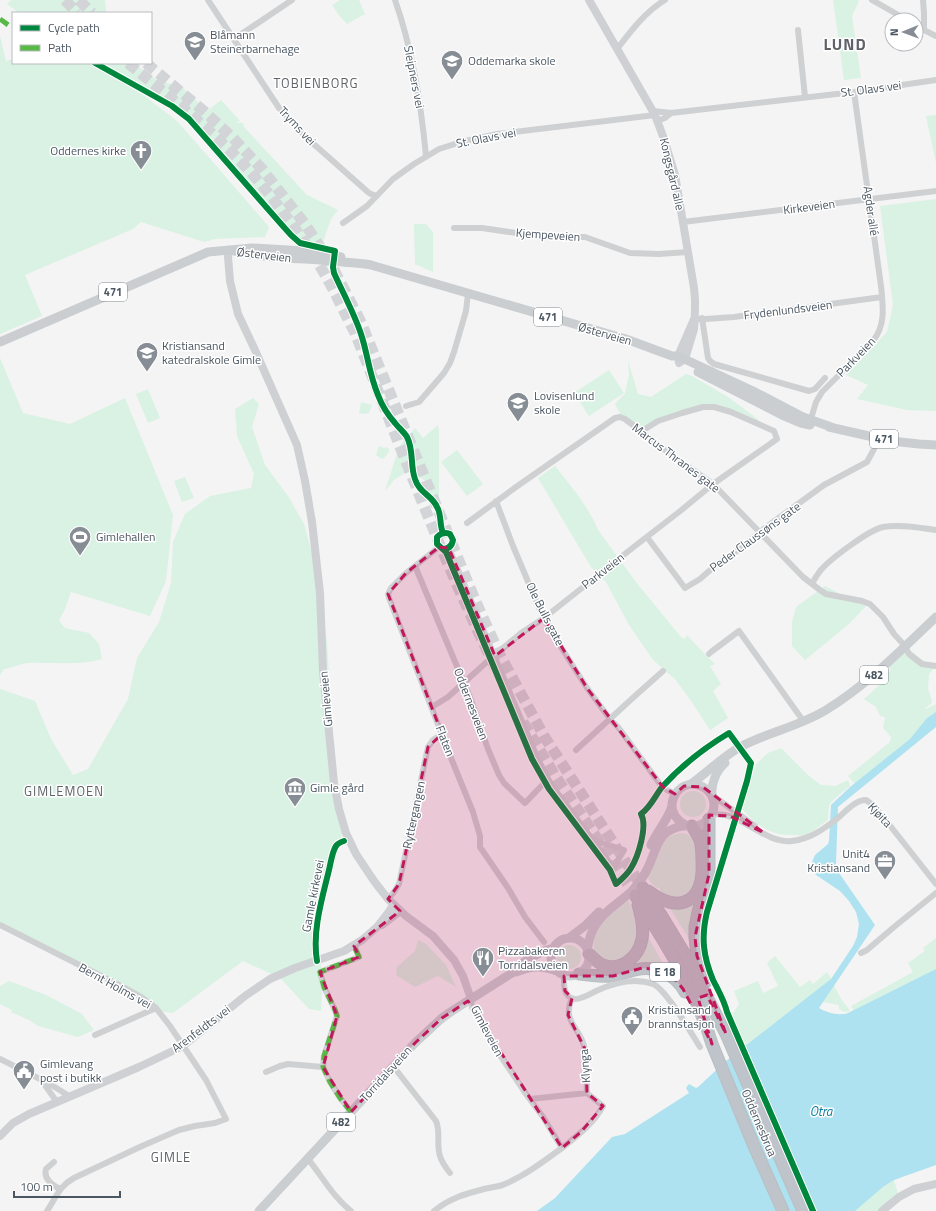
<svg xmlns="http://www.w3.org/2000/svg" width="936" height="1211" viewBox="0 0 936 1211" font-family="'Titillium Web',sans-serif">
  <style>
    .green { fill: #d9f2e3 }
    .water { fill: #aee2f0 }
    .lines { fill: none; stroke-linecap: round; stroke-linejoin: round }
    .highway-tunnel { stroke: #d2d4d7; stroke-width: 11; stroke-dasharray: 11 5.5; stroke-linecap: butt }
    .highway-casing { stroke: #b9bec3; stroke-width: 13 }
    .street { stroke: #ced0d2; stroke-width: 6 }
    .secondary { stroke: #ced0d4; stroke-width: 8 }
    .primary { stroke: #caced1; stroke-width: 9 }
    .highway { stroke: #bec4c9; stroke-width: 11 }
    .quiet { stroke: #58b947; stroke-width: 5; stroke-dasharray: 10 5; stroke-linecap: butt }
    .cycleway-casing { stroke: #fff; stroke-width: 8 }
    .cycleway { stroke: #00873e; stroke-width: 6 }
    .marked { fill: #c2185b; fill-opacity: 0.2; stroke: #c2185b; stroke-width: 3; stroke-dasharray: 8 5; stroke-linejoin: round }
    .labels { text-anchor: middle; stroke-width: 3; stroke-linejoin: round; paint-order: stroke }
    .shield { fill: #fff; stroke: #808990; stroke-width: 1 }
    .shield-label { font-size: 11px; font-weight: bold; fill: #4a5661 }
    .poi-label { font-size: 12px; fill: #4a5661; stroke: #fff; text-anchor: start }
    .street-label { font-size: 12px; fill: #4a5661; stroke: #fff }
    .neighbourhood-label { font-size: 13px; letter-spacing: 1px; fill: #5f6368; stroke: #fff }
    .water-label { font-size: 13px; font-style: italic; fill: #0c7c9b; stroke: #fff }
    .district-label { font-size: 16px; font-weight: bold; letter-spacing: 1px; fill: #5f6368; stroke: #fff }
  </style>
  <rect width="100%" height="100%" fill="#f4f4f4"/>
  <path class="green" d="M11,0H105L106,13H19L7,4Z
    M340,0H359L365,14L347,24L338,14L332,5Z
    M833,0H857L859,1L852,16L861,78L844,80Z
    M0,36L6,61L13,59V63H89L113,75L147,98L177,121L206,154L269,227L265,237L215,239L204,242L141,222L133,229L25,275L42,316L0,334Z
    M104,63H133L157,80L182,87L207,111L221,100L240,121L235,122L243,123L244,127L307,195L338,210L331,219L322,245L300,243L298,237L279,220L197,124L178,105Z
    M936,115V163L926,116Z
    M936,199V411L907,410L857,399L868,385L846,375L887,332L893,305L880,206Z
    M414,224H426L433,232V272L415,264Z
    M0,358L23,413L70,424L125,398L173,515L166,581L150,616L71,592L65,609L59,621L65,628L89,633L99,644L102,659C78,666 53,662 29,663C21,663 12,668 4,669L0,675Z
    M628,360L638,394L651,397L686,374L692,376L728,397L759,420H755L714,407L682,413L642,431L622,417L615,404L625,393L629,375Z
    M609,370L624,393L589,416L574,393Z
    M148,389L160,418L148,423L136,394Z
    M253,398L259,404L252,427L265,465L288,496L304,524L317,571L327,641L333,740L343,829L336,859L324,898L317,939L323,980L321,1011L309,1009L280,978L243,961L173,1013L158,1011L149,999L0,923V689L35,701L51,739L73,775L88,769L128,699L137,658L159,622L171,583L173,542L185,514L210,496L251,488L254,474L237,436L235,409Z
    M361,402L372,405L369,413L365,414L359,413Z
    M438,425L439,434V516L425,481L411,469L394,480L385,491L399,447L415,428L423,438Z
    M379,446L384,448L386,447L389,449V452L384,458L382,459L376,455Z
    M457,450L483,484L467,496L441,462Z
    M555,466C571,486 588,506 598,530L636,582L681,637L685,639L687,635L699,648L715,664L710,666L721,684L713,691L728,718L710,730L691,701L675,679L653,660L629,625L606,582L591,567L538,478Z
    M185,477L194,498L182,502L174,481Z
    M825,586L846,597L867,605L849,624L805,660L792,646V622L796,607Z
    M905,646L926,663L936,666L929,674L928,689L932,701L931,704L925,708L926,709L936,704V713L932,714L923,723L914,736L855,784L848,776L890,742L891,737L883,728L885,717L880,716L876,707L864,699L883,682L891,669L886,666Z
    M781,748L808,775L821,785L835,786L848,780L850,786L834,799L829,805L828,820C820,825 814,832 805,835C801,836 796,835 792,835C771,836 755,824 742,809L756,764L768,753Z
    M680 804a13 13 0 1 1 26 0a13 13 0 1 1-26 0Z
    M681,833C705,834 697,873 694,889L689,891L690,893L679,900L660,894V890L659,888L655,887L648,879L649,878L647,877C650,872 653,867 655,862C661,847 661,836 681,833Z
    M698,896L691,942L669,907Z
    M629,901C633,913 639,925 639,937C639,943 635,949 631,953C618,967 606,964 594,952C594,947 593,942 594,938C599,923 614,907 629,901Z
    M647,935L666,969L624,970Z
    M936,938V970L854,1011L851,1006L913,972L908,963L925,951L923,948Z
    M418,940L426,944L446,965L456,987L438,976L415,987L396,975L397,967L415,951Z
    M557 957a12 12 0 1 1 24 0a12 12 0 1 1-24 0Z
    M775,956L800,987L810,980L813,984L827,972L832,980L746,1046L731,1016L739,1004L734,991L758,981L763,993L778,986L767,963Z
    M9,981L46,995L82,1014L94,1030L78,1037L38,1026L29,1020L11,1012L12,1010L0,1004V986Z
    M834,986L843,1002L846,1005L850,1011L844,1012L839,1009V1005L823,1002Z
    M894,1180L898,1194L886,1211H855L883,1187Z"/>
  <path class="water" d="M936,712V727L838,807L836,864L837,870L875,925L819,1008C827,1013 840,1016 848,1013L936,969V1165L894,1180L883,1187L855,1211H537L555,1198L612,1137L625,1134L689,1093L686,1088L689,1084L696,1088L698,1087L726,1061L831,979L853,946L857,937L859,924L856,912L849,901L840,891L816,875L813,870L812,862L815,855L828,844L829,841L831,805L850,787L910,739L927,718Z"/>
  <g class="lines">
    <path class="highway-tunnel" d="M65,0L77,13
      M79,0L92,13
      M128,63C176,102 226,141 265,189C283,211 303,239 318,263C332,285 343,310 355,333C403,453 448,575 507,691
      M146,63L205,112L233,138L262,169L305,224L330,262L360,320L476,602L500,655L520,692L544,736L642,887
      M523,722L554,774L635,895"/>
    <g class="highway-casing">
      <path id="highway" d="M642,887L663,918L686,956L726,1034L803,1211
        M648,891C680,915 704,902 702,862C702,855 702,847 700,840C698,835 695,831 692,826
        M635,895C665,942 696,991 712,1044L754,1146L783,1211
        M589,954C593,958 598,963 603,965C622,972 639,956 642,939C644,929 641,915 638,905
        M579,974C590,975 604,977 614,976C621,975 628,971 635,970C656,965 675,974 685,992
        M707,981L697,956L695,937V927L698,912L709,874V819"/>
    </g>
    <path class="street" d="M208,0L279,108L308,139L369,193L376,196
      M395,0C413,51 421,103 426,156
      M872,0L907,20
      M923,0L924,13V29
      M916,26L936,36
      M798,30L805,97
      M234,39L292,0
      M617,49C631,31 645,12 665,0
      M653,111L671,113L854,92L936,80
      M657,121L665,118L671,113
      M683,222L936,191
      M343,223L367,206L393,179L414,164L439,149L461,142L497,134L655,115
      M454,228H482L543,237H585L630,253L659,254L688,252
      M702,318L708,358L710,361L714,364L809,391L815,389L825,378
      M694,319H706L734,317L882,297
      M406,406L419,402L444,373L450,363L454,352L466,311L468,294
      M810,422L816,402L822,392L873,341C886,325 883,306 881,286L854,92
      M496,501L513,546L540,610L552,633L587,688L610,719L618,727L660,784L667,790L675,794
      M467,523L516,487L615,418L620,417L625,419L673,456L713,484L803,577L820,590L826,594L862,601L870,604L883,617L894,634L905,646L909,654L922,664L936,666
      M437 541a8 8 0 1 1 16 0a8 8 0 1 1-16 0Z
      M647,537L685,588L700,579L716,565L738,550L765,528L824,485L867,462L874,449
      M439,547L406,573L391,588L388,594L389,598L451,758L473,812L480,836V847L508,888L525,917L544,942
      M448,548L451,553L537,757L548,779L556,791L613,867H614L624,850L599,842L592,838
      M415,566L471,700L488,749L499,775L504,783L525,803L548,779
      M812,584C814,580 817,575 820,571C830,559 869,530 883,527C901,524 919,528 936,530
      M709,654L711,652L739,631L804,722
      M432,707L448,697L490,659L521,633L544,618L635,546L679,512L713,484L777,439L774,431L731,412L714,407H703L682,413L658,421L642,431
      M576,750L636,695L663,671
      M712,795L755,826
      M711,815C739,809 763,844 792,841C810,839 824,829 838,818C846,811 855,800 866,800L873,805L888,823L936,884
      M388,899L394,892L399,884L428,747L433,740L442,734
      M0,925L121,986L141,997L156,1008L170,1026L206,1080L226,1119L215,1123L195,1126L179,1130L142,1146L74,1178C59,1186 56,1198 47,1211
      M861,953L867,950L894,927L936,893
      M564,976C564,984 563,997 574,999C581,1000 590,994 596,991C613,983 634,977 653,984C666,989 691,1033 700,1047
      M471,999L472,1008L500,1055L526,1094L543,1117L562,1148C577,1136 594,1123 603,1106L587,1093C586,1079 588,1064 585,1050C582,1028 561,1023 572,998
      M95,1035L156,1008
      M0,1059L50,1084L69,1096
      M393,1066L436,1121C441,1133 436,1144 440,1156C442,1163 446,1168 450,1173
      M266,1072L280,1066L288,1064L323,1067
      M42,1081L57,1102
      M530,1099L587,1093
      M351,1112L340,1098L330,1082L323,1067L324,1056L337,1016L335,1010L324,987L320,972L359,957L354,946
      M308,1159C322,1176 333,1197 351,1211
      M54,1162L46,1169C43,1179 52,1185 60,1189
      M434,1211C450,1198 465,1194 484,1189C491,1187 499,1187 505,1184C526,1175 544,1161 562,1148"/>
    <path class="secondary" d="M589,0L655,115L664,139L675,175L694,288L695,300C695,310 695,320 694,329L685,359L679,363L678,356L694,319
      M229,250L228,257L230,281L238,314L255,350L297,445L305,481L312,522L320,593L323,671L334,783L339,809L346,833L356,854L374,881L388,899L406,916L433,936L454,960L463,976L471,999
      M382,925L400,911
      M0,1136L13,1123L29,1114L139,1067L183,1046L245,996L270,979L295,968L344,951L362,940L377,927L388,913L393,905
      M882,1211L899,1197L914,1189L936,1184"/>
    <path class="primary" d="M229,250C266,259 305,258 343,262C352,263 361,263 371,265L626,339L672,356H678L753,391L803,417L834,428
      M0,342L208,252L252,248L305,251L341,257
      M698,372L782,415L801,423L810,425
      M829,427L891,441L919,444L936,445
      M691,784C708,772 723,756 742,746C769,732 800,726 826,710C867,685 901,650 936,617
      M712,795C711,784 716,771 725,763
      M651,845C657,831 668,820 672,806
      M569,938L586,925L599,912
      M551 957a19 19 0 1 1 38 0a19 19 0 1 1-38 0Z
      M587,949C589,944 589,937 592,932C600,913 618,904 632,891C641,881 648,870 652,858C656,848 659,838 667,832C672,829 679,826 685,826C688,825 690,826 693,826C705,826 714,816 714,805C714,798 711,793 706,789C682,770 655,810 686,825
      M516,972C532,966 540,965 557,971
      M259,1211L415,1043L442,1018L452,1011L512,973L523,963L530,958L546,950L554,948"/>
    <use href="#highway" class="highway"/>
    <path class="quiet" d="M0,19L11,27
      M351,1112L340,1098L330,1082L323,1067L324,1056L337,1016L335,1010L324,987L320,972L359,957L354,946"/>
    <g class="cycleway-casing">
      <path id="cycleway" d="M95,63L172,106L189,119L282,225L291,235L300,243L335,251L333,267L334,273C343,293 354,313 361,334C368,355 369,374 378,395C382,406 388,415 395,423C399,428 404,432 407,437C414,450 410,466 415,479C419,493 432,495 437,507C442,515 439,524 443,533
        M443,549C449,549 452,546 453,540L450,534C445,532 441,533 437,537V544L446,552L532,759L549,789L610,870L616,884C622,879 627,875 631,868C638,857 648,826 641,814C651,807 655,796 662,787C682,765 704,748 729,733L751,763L747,781L707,912C701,937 703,956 713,980C718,990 724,1000 727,1012L813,1211
        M317,961C312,931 322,899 329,870C331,862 332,852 336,846C338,843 341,842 344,841"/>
    </g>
    <use href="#cycleway" class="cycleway"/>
  </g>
  <path class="marked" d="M439,547L448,548L451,553L495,656L544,618L587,688L663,787L675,794L684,786L703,787L764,833L730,816L709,815V874L695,937L697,956L726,1034L707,995L698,998L712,1044L683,989L674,978L660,970L642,968L613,976H564L565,991L572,998L568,1015L586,1051L587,1093L603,1106L581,1132L562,1148L468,1001L442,1018L415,1043L351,1112L323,1067L337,1016L320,972L359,957L354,946L400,911L388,899L399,884L428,747L442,734L388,594L406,573Z"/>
  <defs>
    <g id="school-pin" transform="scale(1.15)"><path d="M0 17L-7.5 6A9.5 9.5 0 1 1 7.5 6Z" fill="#868d94" stroke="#fff"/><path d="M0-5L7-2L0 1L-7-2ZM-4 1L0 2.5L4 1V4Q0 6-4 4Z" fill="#fff"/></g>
    <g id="church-pin" transform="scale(1.15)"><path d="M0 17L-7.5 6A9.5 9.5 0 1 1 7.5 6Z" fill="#868d94" stroke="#fff"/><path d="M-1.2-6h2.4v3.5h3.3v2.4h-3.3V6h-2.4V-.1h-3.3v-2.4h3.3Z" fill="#fff"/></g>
    <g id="stadium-pin" transform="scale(1.15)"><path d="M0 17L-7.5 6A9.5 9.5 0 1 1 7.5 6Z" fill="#868d94" stroke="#fff"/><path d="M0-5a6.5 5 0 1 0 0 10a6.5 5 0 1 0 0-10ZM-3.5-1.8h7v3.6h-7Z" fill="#fff"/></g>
    <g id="museum-pin" transform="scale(1.15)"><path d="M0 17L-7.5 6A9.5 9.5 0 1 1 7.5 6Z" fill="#868d94" stroke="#fff"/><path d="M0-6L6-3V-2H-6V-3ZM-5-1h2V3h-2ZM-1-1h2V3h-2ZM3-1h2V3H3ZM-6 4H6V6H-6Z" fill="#fff"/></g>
    <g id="office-pin" transform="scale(1.15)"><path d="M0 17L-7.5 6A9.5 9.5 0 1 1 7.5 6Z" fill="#868d94" stroke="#fff"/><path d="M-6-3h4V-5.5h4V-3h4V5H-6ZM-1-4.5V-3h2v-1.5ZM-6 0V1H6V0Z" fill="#fff"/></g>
    <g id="restaurant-pin" transform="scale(1.15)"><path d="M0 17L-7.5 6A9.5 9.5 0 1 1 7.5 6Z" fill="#868d94" stroke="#fff"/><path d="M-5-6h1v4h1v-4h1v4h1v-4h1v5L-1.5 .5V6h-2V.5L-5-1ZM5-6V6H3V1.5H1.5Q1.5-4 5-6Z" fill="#fff"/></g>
    <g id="civic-pin" transform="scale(1.15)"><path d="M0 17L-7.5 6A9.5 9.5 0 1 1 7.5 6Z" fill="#868d94" stroke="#fff"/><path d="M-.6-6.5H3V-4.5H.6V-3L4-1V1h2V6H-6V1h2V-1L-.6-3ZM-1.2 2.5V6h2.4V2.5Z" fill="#fff"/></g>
  </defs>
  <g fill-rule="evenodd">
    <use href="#school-pin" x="195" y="42"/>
    <use href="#school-pin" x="452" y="61"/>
    <use href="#church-pin" x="141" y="151"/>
    <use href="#school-pin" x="147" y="353"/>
    <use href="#school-pin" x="518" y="403"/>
    <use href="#stadium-pin" x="80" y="537"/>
    <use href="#museum-pin" x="295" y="788"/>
    <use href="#office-pin" x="885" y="861"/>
    <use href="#restaurant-pin" x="483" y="958"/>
    <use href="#civic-pin" x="632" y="1017"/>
    <use href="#civic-pin" x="24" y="1071"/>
  </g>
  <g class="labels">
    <g class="shield">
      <rect x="99" y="283" width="28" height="18" rx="3"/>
      <rect x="534" y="308" width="28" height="18" rx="3"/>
      <rect x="870" y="430" width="28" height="18" rx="3"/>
      <rect x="860" y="666" width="28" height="18" rx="3"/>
      <rect x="650" y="963" width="30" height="18" rx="3"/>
      <rect x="327" y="1113" width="28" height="18" rx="3"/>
    </g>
    <g class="shield-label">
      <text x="113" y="296">471</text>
      <text x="548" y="321">471</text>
      <text x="884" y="443">471</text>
      <text x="874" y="679">482</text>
      <text x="665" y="976">E 18</text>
      <text x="341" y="1126">482</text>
    </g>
    <g class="poi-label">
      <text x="210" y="39">Blåmann<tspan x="210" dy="14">Steinerbarnehage</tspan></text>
      <text x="468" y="65">Oddemarka skole</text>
      <text x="126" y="155" text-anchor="end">Oddernes kirke</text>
      <text x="162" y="350">Kristiansand<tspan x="162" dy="14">katedralskole Gimle</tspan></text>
      <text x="534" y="400">Lovisenlund<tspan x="534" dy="14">skole</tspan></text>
      <text x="96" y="541">Gimlehallen</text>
      <text x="310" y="792">Gimle gård</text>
      <text x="870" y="858" text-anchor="end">Unit4<tspan x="870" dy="14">Kristiansand</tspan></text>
      <text x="498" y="955">Pizzabakeren<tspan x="498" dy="14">Torridalsveien</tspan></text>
      <text x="648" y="1014">Kristiansand<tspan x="648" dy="14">brannstasjon</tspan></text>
      <text x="40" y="1068">Gimlevang<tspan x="40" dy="14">post i butikk</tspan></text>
    </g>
    <g class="street-label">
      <text transform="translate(414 77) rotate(79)" y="4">Sleipners vei</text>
      <text transform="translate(871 89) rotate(-7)" y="4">St. Olavs vei</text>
      <text transform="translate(297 126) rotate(47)" y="4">Tryms vei</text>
      <text transform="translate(486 138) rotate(-11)" y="4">St. Olavs vei</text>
      <text transform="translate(672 174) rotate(77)" y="4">Kongsgård alle</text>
      <text transform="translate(809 207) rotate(-7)" y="4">Kirkeveien</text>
      <text transform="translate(871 211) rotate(82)" y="4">Agder allé</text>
      <text transform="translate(548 235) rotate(4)" y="4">Kjempeveien</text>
      <text transform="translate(264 255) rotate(7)" y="4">Østerveien</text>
      <text transform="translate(788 310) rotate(-7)" y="4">Frydenlundsveien</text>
      <text transform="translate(605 334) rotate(16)" y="4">Østerveien</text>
      <text transform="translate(856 357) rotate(-46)" y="4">Parkveien</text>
      <text transform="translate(676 458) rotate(37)" y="4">Marcus Thranes gate</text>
      <text transform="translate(755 537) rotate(-36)" y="4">Peder Claussøns gate</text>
      <text transform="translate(603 571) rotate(-38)" y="4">Parkveien</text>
      <text transform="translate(545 614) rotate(63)" y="4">Ole Bulls gate</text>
      <text transform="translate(326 699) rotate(-95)" y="4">Gimleveien</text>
      <text transform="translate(471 704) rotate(69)" y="4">Oddernesveien</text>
      <text transform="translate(445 741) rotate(69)" y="4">Flaten</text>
      <text transform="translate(414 815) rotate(-78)" y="4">Ryttergangen</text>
      <text transform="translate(880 815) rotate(47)" y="4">Kjøita</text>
      <text transform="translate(313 896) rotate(-79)" y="4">Gamle kirkevei</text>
      <text transform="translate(115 986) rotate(29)" y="4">Bernt Holms vei</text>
      <text transform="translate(201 1029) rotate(-37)" y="4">Arenfeldts vei</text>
      <text transform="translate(487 1031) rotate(62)" y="4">Gimleveien</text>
      <text transform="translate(585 1066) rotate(-94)" y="4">Klynga</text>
      <text transform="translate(386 1074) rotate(-48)" y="4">Torridalsveien</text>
      <text transform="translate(759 1123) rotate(67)" y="4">Oddernesbrua</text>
    </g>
    <g class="neighbourhood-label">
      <text x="316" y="88">TOBIENBORG</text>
      <text x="64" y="796">GIMLEMOEN</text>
      <text x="171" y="1162">GIMLE</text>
    </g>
    <g class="water-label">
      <text x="821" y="1116">Otra</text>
    </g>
    <g class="district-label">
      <text x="845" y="50">LUND</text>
    </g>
  </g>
  <rect x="12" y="12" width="140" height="52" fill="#ffffff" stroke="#b7bbc0"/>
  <rect x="20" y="25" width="20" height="6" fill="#00873e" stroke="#b7bbc0"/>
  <text x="48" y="32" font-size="12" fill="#4a5661">Cycle path</text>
  <rect x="20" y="45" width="20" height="6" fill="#58b947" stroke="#b7bbc0"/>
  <text x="48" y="52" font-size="12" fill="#4a5661">Path</text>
  <g transform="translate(904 32) rotate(269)"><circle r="19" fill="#ffffff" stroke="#b7bbc0"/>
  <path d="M0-3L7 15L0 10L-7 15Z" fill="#868d94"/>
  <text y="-6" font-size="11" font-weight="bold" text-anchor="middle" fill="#4a5661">N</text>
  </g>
  <path d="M14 1191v6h106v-6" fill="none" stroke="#4a5661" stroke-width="2"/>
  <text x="20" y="1191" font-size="12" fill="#4a5661" stroke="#ffffff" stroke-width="3" paint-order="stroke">100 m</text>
</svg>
